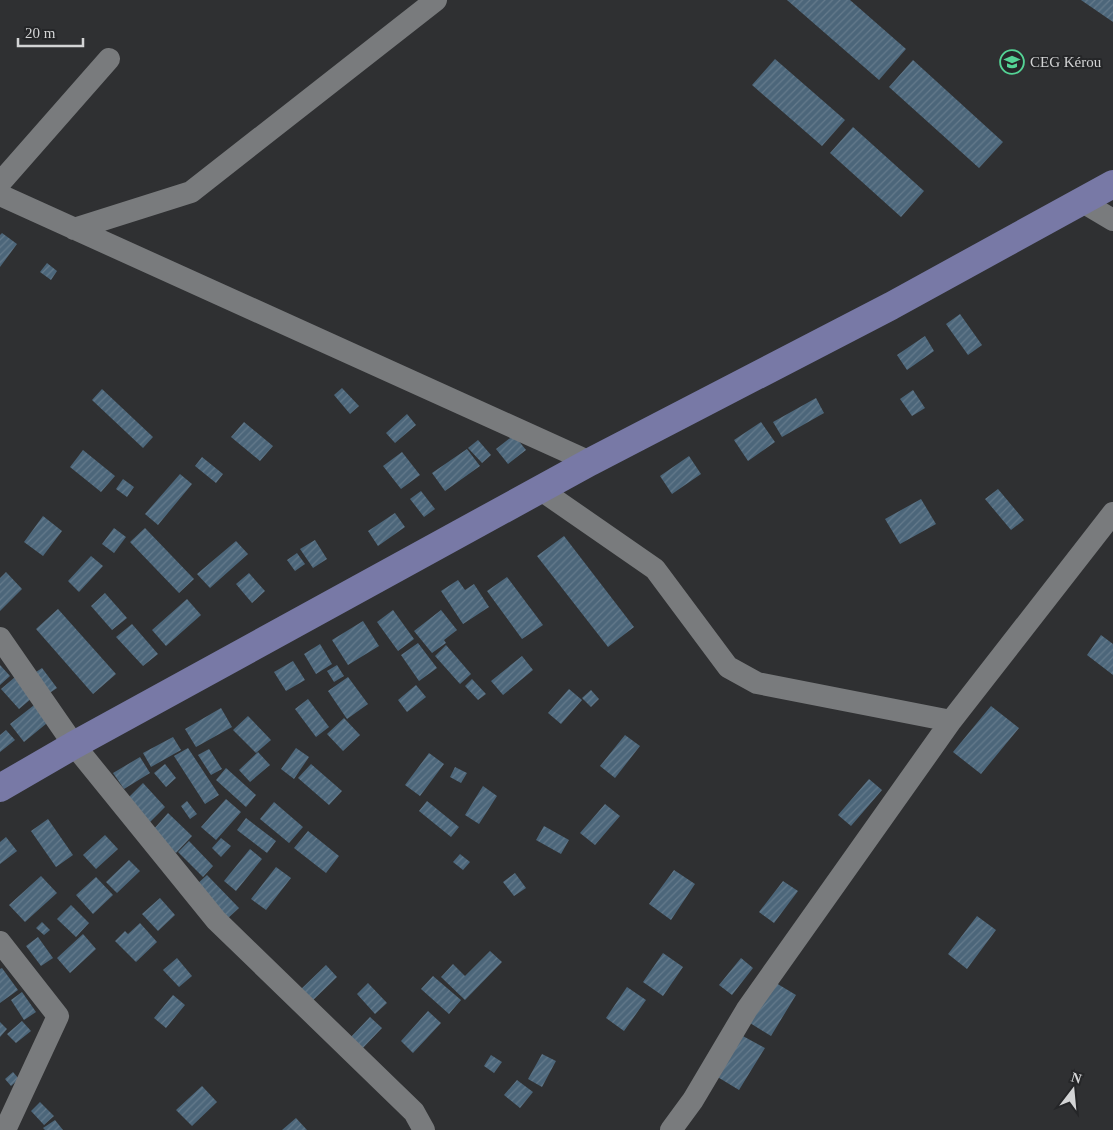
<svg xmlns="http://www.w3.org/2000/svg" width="1113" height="1130" viewBox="0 0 1113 1130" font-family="Georgia,serif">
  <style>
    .building { fill: url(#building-hatch) }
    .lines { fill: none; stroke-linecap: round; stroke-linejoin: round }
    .street { stroke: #797b7d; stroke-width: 22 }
    .primary { stroke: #7879a6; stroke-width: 28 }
    .labels { text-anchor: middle; stroke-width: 4; stroke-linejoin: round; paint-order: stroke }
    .poi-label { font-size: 15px; fill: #d3d4d5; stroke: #252628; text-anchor: start }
  </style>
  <defs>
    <pattern id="building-hatch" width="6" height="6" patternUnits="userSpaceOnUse" patternTransform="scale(1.25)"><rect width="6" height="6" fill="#4c667a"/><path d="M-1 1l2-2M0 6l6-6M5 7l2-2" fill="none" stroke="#657b8c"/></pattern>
  </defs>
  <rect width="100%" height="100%" fill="#2f3032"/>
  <path class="building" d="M787,0H850L906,49L879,80Z
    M1081,0H1113V22Z
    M775,59L845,120L822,146L752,85Z
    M913,60L1003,142L979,168L889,87Z
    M853,127L924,191L901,217L830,153Z
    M2,233L17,244L0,267V235Z
    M47,263L57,271L51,280L40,272Z
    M960,314L982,345L968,355L946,324Z
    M925,336L934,351L907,370L897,355Z
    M342,388L359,406L350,414L334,395Z
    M102,389L153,437L143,448L92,400Z
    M913,390L925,408L912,416L900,399Z
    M816,398L824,413L782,437L773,422Z
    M407,414L416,425L395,443L386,433Z
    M244,422L273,446L260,461L231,437Z
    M761,422L775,442L748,461L734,440Z
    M514,435L526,450L508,464L496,449Z
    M478,440L491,455L482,463L468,448Z
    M467,449L480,466L445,491L432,473Z
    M83,450L115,476L101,492L70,467Z
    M402,452L420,475L401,489L383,466Z
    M689,456L701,474L672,494L660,476Z
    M202,457L223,474L216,483L195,466Z
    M180,474L192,484L158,525L145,514Z
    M123,479L134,487L127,497L116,489Z
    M998,489L1024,520L1011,530L985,499Z
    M421,491L435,509L424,517L410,499Z
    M921,499L936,524L900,544L885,519Z
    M395,513L405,527L378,546L368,531Z
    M43,516L62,531L43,556L24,542Z
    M114,528L126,537L114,553L102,544Z
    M145,528L194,579L179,593L130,542Z
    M564,536L634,627L608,647L537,556Z
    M315,540L327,559L313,568L300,549Z
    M236,541L248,554L210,588L197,574Z
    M297,553L305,564L295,571L287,560Z
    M91,556L103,566L79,592L68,581Z
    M6,572L22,589L0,611V578Z
    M249,573L265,591L252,603L236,584Z
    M507,577L543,625L522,639L487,591Z
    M458,580L465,590L474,584L489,607L463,624L441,591Z
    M105,593L127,618L112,630L91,606Z
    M187,599L201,615L166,646L152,630Z
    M58,609L116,674L93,694L36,629Z
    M393,610L414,639L398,651L377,622Z
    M441,610L457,630L444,640L446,643L432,653L414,631Z
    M363,621L379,646L348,665L332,640Z
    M132,624L158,654L143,666L116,637Z
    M1101,635L1113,644V675L1087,655Z
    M418,643L437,668L419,681L401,655Z
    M320,644L332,664L316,674L304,654Z
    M446,645L471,674L460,684L435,656Z
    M522,656L533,670L503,695L491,681Z
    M293,661L305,680L286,691L274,672Z
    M0,665L10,676L0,685Z
    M337,665L344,676L334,682L327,671Z
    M42,668L57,688L48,694L33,674Z
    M15,677L32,698L19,709L1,689Z
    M348,677L368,704L347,719L328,691Z
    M472,679L486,694L478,700L465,686Z
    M416,685L426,697L407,712L398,700Z
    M569,689L582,700L561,724L548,713Z
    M591,690L599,699L591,707L582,698Z
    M308,699L329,727L316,737L295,709Z
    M38,702L52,719L24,742L10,724Z
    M991,706L1019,728L981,774L953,752Z
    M221,708L232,727L196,747L185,729Z
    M248,716L271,740L256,753L233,730Z
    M344,718L360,735L343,751L327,734Z
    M6,730L15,740L0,752V735Z
    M625,735L640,746L615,778L600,766Z
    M173,737L181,750L151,767L143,753Z
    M188,748L219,795L205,804L174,756Z
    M296,748L309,757L294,779L281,769Z
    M209,749L222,769L211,775L198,755Z
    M258,752L270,765L250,782L239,770Z
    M429,753L444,764L420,796L405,785Z
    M140,757L150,773L124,789L113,773Z
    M165,764L176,778L166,787L154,773Z
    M311,764L342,791L329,805L298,778Z
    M455,767L467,773L461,783L450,777Z
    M226,768L256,795L246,807L216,780Z
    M869,779L882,790L851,826L838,815Z
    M143,783L165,807L150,822L128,798Z
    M483,786L497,796L479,824L465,815Z
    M226,799L241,812L216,840L201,827Z
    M187,801L197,814L190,819L181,806Z
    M427,801L459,827L451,837L419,811Z
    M274,802L303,827L289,843L260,819Z
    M605,804L620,816L595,845L580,833Z
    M168,813L192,836L176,853L153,830Z
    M246,818L276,841L267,853L237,830Z
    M48,819L73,855L56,867L31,831Z
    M544,826L569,840L561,854L536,840Z
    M308,831L339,856L326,873L294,848Z
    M105,835L118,849L96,869L83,855Z
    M6,837L17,851L0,864V842Z
    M221,838L231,846L221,857L212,848Z
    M189,841L213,866L203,877L178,852Z
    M250,849L262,859L236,891L224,881Z
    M460,854L470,862L463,870L453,862Z
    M129,860L140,871L117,893L106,882Z
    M276,867L291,878L266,910L251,899Z
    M674,870L695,884L671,920L649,904Z
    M515,873L526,888L514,896L503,882Z
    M207,875L239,908L227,919L195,886Z
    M41,876L57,893L25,922L9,905Z
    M96,877L113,895L93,914L76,895Z
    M783,881L798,891L774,923L759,912Z
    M160,898L175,915L158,931L142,914Z
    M71,905L89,923L76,937L57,919Z
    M977,916L996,930L967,969L948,954Z
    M42,922L50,930L44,935L36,928Z
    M140,923L157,942L136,962L115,941L125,931L128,934Z
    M83,934L96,949L70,973L57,958Z
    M38,937L53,958L41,966L26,946Z
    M490,951L502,962L465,1000L441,977L453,964L465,976Z
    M663,953L683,967L663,996L643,982Z
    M177,958L192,976L179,987L163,970Z
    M741,958L753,968L732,995L719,985Z
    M326,965L337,977L308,1005L297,993Z
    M2,968L18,990L0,1003V969Z
    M433,976L461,1000L449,1014L421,989Z
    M368,983L387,1003L375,1014L357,994Z
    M776,983L796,995L771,1036L750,1023Z
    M627,987L646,1000L624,1031L606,1018Z
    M22,992L36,1012L24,1020L11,1000Z
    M173,995L185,1005L166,1028L154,1018Z
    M428,1011L441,1023L413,1053L401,1041Z
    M370,1017L382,1028L360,1051L348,1040Z
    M22,1021L31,1031L16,1043L7,1034Z
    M0,1022L7,1029L0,1037Z
    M741,1035L765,1048L739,1090L716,1076Z
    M542,1054L556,1061L542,1087L528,1079Z
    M491,1055L502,1062L494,1073L484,1066Z
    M13,1072L19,1079L11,1086L5,1079Z
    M517,1080L533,1092L520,1108L504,1095Z
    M202,1086L217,1102L192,1126L176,1110Z
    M40,1102L54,1116L44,1125L31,1111Z
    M296,1118L307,1130H282Z
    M55,1120L63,1130H45L43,1128Z"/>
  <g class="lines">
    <path class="street" d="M0,183L109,59
      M0,195L590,462
      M1081,201L1113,220
      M74,229L191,192L436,0
      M541,490L655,569L728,667L757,683L951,721
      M0,638L74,745L216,920L414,1112L424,1130
      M0,942L58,1016L5,1130
      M671,1130L693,1100L747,1009L951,721L1113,513"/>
    <path class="primary" d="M0,788L74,745L590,462L891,306L1113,184"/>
  </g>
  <defs>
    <g id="school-ring" transform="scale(1.25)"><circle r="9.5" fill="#252628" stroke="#54d395" stroke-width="1.5"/><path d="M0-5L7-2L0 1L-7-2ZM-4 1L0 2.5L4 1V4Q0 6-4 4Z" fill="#54d395"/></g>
  </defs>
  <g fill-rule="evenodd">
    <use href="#school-ring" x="1012" y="62"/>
  </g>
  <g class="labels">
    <g class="poi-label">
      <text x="1030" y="67">CEG Kérou</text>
    </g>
  </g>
  <g transform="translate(1073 1090) rotate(16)" stroke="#252628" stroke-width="4" paint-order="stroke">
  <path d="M0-4L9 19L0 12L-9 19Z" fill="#d3d4d5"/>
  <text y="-8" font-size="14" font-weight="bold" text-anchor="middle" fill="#d3d4d5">N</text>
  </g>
  <path d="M18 38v8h65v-8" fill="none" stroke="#d3d4d5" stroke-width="2.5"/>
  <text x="25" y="38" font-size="15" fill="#d3d4d5" stroke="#252628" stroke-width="4" paint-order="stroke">20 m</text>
</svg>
